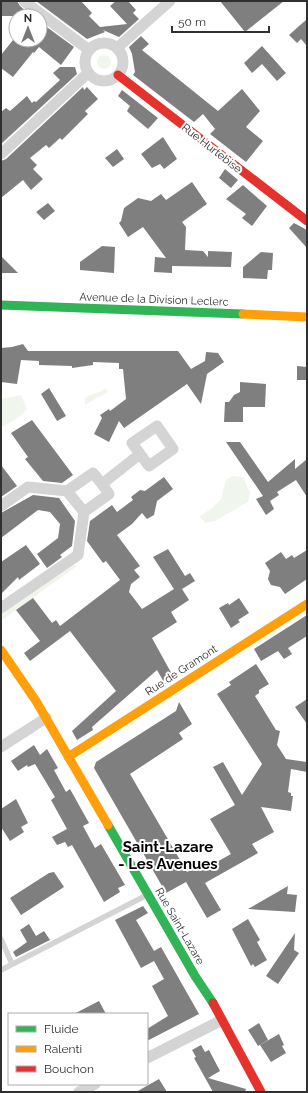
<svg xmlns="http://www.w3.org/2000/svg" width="308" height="1093" viewBox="0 0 308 1093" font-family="Raleway,sans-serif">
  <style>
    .green { fill: #f1f6ec }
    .building { fill: #7f7f7f }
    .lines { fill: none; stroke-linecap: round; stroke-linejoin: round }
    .lane { stroke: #d4d4d4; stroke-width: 5.5 }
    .street { stroke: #d4d4d4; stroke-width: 11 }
    .fast { stroke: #30b455; stroke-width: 9 }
    .slow { stroke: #ff9f0a; stroke-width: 9 }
    .jam { stroke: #e5322d; stroke-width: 9 }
    .labels { text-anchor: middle; stroke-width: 4; stroke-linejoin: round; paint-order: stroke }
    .street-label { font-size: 11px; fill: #303030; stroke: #fff }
    .district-label { font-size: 15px; font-weight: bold; fill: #000; stroke: #fff }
  </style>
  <rect width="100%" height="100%" fill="#fff"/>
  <path class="green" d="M97 62a7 7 0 1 1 14 0a7 7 0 1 1-14 0Z
    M105,388L108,392L85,405V398C91,393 99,394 105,388Z
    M21,395L27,409C20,418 10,422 1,428V399Z
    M232,476L243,477L250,493L248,502L215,521L205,523L200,516L212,508L221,499L226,480Z
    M73,565L77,566L1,621V615Z"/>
  <path class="building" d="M1,1H17L20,6L32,16H1Z
    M36,1H81L92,13L89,16L100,27L127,24L110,6L116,1H128L136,10L133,13L139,19L119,37L103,30L105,32L87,39Z
    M220,1H284L245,32Z
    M307,19V46L301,39L297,43L289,35Z
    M40,22L74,47L61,65L39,47L34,53L33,52L13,77L1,68V55L13,40H40Z
    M141,36L149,44L142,50L218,111L242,89L260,111L246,127L263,141L246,162L210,134L215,129L203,114L194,122L133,75L135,72L132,54L129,47Z
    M262,46L286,73L277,81L262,64L252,73L244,63Z
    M60,67H75L77,74L1,144V112L6,108L10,111L27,96L32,103L34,101L36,102L60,80L53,73Z
    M83,87L84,90L87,87L98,99L85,111L88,114L62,140L60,138L49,148L46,145L30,158L37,165L33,169L43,179L31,190L23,180L1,198V161L6,159Z
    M122,90L158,118L148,129L129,113L127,111L130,106L118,96Z
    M163,137L177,159L164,169L160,164L152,168L141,154Z
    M117,149L124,159L113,167L105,158Z
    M225,169L238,180L231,188L219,178Z
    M192,182L207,204L182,222L186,227L185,250L203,251L208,257V251L232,252L231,267L172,266V273L154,272L155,257L166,258L143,227L128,237L119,223L121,221L124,208L138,198L151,201L161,194L166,200Z
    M243,185L267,206L252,226L242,218L246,214L226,199Z
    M48,203L55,211L44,220L36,212Z
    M294,223L307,230V248L289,228Z
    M102,246L115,247L114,273L80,270V262Z
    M261,252L273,253L272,270H268L267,279L243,278V267Z
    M1,256L18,273H1Z
    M23,344L28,351H178L191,369L205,361L206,352L218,353L224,362L207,374L201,404L187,384L124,428L119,421L109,442L94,434L102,418L100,415L109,409L110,411L126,399L123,369H119V363L93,362V365L72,368V366L39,365V361L21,360L17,384L1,382V348L12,347Z
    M297,366L307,367V380H297Z
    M240,382L266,384L265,407H243V422H224L225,402H229L234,395L240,392Z
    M49,388L66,416L57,421L41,394Z
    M32,420L73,475L62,483L43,481L25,459L28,457L11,433Z
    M226,442H240L268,482L295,459V469L307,459V497L296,480L277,492L279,495L270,501L274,509L266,515L256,499L263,496Z
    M1,465L17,486L1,497Z
    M164,477L173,489L157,501L154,515L147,519L142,513L132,524L117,535L140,566L134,570L140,577L131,584L129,592L142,609L174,589L153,557L168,549L185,576L190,573L195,581L182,589L189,600L171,612L177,622L152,638L174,678L165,684L157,670L92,727L93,730L77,740L72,731L116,691L70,631L30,661L24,653L40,641L16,610L33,598L52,623L56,620L60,626L120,580L106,561L103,563L87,541L90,521L112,505L117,512L133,500L131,497L140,490L145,491Z
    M33,495L59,498L75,521L72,546L60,555L62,557L47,568L37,554L58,538L60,524L50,512L38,510L1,538V513Z
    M26,545L40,564L19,580L18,577L1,594V562Z
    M307,550V579L285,594L280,587L271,585L268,579L270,571L265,563L281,552L286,559L292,555L294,558Z
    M239,598L249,613L238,620L240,622L231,628L219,608L228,603L229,605Z
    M307,615V636L288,648L292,654L284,659L278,651L261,661L254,649Z
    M256,664L269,684L259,690V693L255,696L276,730L280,731L277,745L286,759L307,762V772L291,769L288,792L291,793V796H293L291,811L261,807L274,832L252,844L258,853L205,883L221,910L207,918L186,882L166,893L94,768L96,762L176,711L179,702L192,724L179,733L183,739L130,774L187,872L205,862L208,867L231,854L210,819L235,805L213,767L223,762L242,795L262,764L217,694L231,685L229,682Z
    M307,699V724L295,707Z
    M34,745L40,755L47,749L58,768L54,770L66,792L70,789L89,823L83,826L95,848L101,844L125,885L118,888L120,892L104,902L72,845L68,847L65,842L57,845L52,837L67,829L51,800L55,797L35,764L28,767L27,765L18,771L11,761Z
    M16,799L28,823L21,827L24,832L10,841L1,827V809Z
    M54,872L64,887L21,915L10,898L49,873Z
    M288,886L287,894L297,895L295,912L248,909Z
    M143,906L148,913L136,920L154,951L161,947L199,1014L147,1041V1029L168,1016L152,986L164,979L154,961L141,968L115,920Z
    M248,919L260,940L257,942L267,960L255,967L253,964L251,966L232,929Z
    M29,924L36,936L44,931L50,940L16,957L13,952L27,942L20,930Z
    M295,933L294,950L299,953L278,984L266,976Z
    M99,1001L106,1014H74Z
    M259,1023L268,1040L258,1046L248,1030Z
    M279,1034L284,1045L282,1046L286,1053L271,1062L260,1045Z
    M201,1045L205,1052L209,1050L220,1071L208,1078L246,1089L245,1092H213L194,1058L196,1057L192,1050Z
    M159,1079L167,1092H136Z"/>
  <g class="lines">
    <path class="lane" d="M1,939L12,964
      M1,970L147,895"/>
    <path class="street" d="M24,1L89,50
      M85 62a19 19 0 1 1 38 0a19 19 0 1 1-38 0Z
      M117,48L170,1
      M1,154L88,73
      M67,491L93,473L102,484L140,454L149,466L173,449L157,426L132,443L140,454
      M1,506L28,487L67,491L84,512L78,555L1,608
      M84,512L109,494L102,484
      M1,747L46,718
      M147,1058L222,1020
      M79,1092L95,1084"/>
    <path class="fast" d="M1,305L243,314
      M108,825L195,976L213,1003"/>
    <path class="slow" d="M243,314L307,317
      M1,650L36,701L108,825
      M68,757L307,604"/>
    <path class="jam" d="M118,75L307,221
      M213,1003L261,1092"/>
  </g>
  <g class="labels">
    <g class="street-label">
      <text transform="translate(212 148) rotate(38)" y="4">Rue Hurtebise</text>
      <text transform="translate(154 299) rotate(2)" y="4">Avenue de la Division Leclerc</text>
      <text transform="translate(181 670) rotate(-33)" y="4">Rue de Gramont</text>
      <text transform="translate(180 926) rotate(60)" y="4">Rue Saint-Lazare</text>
    </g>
    <g class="district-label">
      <text x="168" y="852">Saint-Lazare<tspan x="168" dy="17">- Les Avenues</tspan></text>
    </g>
  </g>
  <rect width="308" height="1093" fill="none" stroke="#303030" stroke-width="4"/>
  <rect x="8" y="1013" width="140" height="72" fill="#ffffff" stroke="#acacac"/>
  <rect x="16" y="1026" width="20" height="6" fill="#30b455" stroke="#acacac"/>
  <text x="44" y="1033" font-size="12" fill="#303030">Fluide</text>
  <rect x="16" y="1046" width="20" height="6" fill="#ff9f0a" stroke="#acacac"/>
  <text x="44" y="1053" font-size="12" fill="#303030">Ralenti</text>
  <rect x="16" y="1066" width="20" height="6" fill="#e5322d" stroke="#acacac"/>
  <text x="44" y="1073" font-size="12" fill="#303030">Bouchon</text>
  <g transform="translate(28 28)"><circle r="19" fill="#ffffff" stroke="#acacac"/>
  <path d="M0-3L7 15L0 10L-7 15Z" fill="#787878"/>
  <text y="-6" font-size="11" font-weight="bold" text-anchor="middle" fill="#303030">N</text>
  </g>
  <path d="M172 26v6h97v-6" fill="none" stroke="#303030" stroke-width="2"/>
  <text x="178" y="26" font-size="12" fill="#303030" stroke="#ffffff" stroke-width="3" paint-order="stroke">50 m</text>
</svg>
